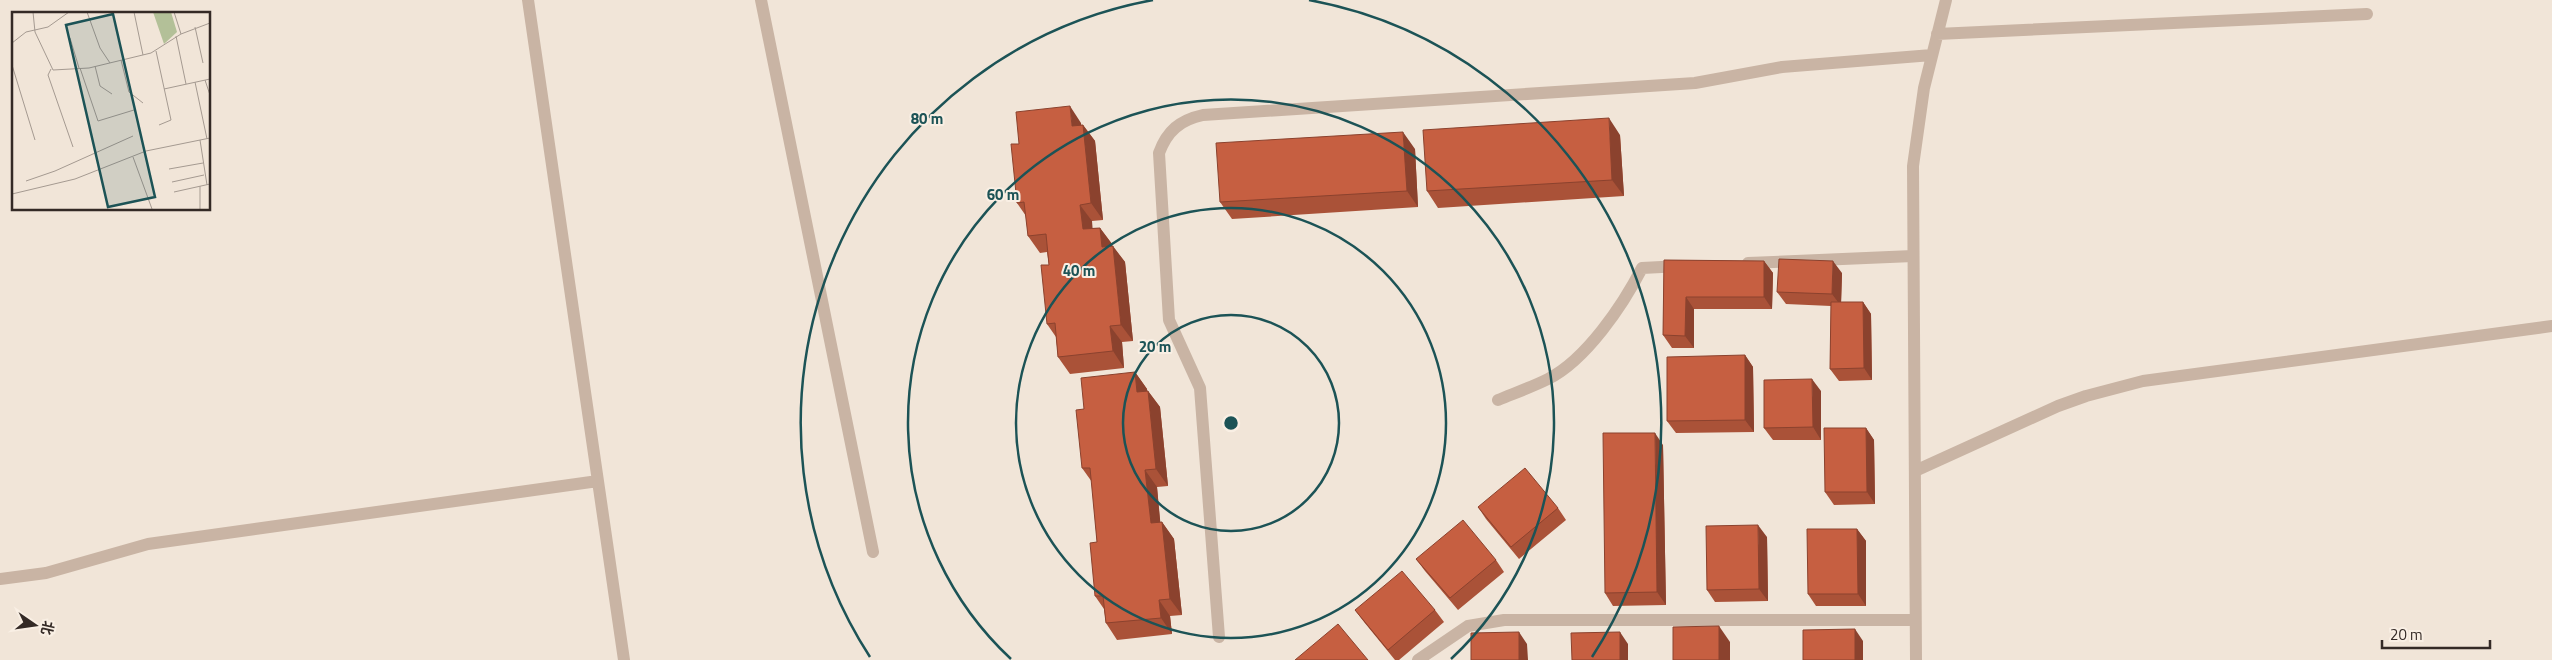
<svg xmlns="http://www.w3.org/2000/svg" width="2552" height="660" viewBox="0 0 2552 660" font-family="'Titillium Web','Noto Sans SC',sans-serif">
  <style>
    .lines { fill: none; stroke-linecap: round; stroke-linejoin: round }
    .minor { stroke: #c9b4a4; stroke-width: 12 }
    .wall { fill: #aa5238 }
    .shaded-wall { fill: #8b422e }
    .building { fill: #c65f41; stroke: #8b422e }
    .ring { fill: none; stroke: #1c5356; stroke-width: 2.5 }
    .inset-road { fill: none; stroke: #a59a91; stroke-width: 1 }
    .view { fill: #1c5356; fill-opacity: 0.15; stroke: #1c5356; stroke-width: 2.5 }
    .inset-edge { fill: none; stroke: #342a26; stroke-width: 2.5 }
    .centre { fill: #1c5356; stroke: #f9efe4; stroke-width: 2.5 }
    .ring-label { font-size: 15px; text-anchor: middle; font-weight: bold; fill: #1c5356; stroke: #f9efe4; stroke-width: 4; stroke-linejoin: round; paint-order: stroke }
  </style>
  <rect width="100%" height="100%" fill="#f1e5d8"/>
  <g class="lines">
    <path class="minor" d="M528,0L624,660
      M761,0L873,552
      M1937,34L2367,14
      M1748,263L1913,256
      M1498,400C1515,393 1532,387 1548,379C1586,360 1623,305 1642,268L1681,266
      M1915,471L2058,406L2086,396L2143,381L2552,326
      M0,579L46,573L148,544L598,481
      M1219,637L1200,388L1169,320L1159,153C1167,131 1180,120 1203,115L1695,83L1782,67L1932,55
      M1418,660L1468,626L1504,620H1915
      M1916,660L1913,166L1924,88L1946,0"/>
  </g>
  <path class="wall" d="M1081,123V125H1083L1095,141L1103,220L1092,221V228H1100L1112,244V246L1125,262L1133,341L1122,342L1124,368L1070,374L1058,357L1056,337L1047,324L1049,265L1047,252L1040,253L1028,236L1026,216L1017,203L1019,144Z
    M1620,135L1624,196L1438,208L1427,191Z
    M1415,149L1418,207L1232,219L1220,202Z
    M1664,260L1764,261L1773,273L1772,309H1694V348H1672L1663,335Z
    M1842,273L1841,302H1863L1871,314L1872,380L1839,381L1830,369L1831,306L1786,304L1777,292Z
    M1745,355L1753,367L1754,432L1676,433L1667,421Z
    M1135,372L1147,389V391H1148L1160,407L1168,486L1157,487L1160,522H1162L1174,539L1182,615L1170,616L1172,634L1117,640L1106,623L1104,609L1095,596L1097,542L1092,482L1082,468L1084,409Z
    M1821,391V440H1773L1764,428Z
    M1866,428L1874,440L1875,504L1834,505L1825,492Z
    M1663,445L1666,605L1613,606L1605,593Z
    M1478,507L1558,508L1566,520L1519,559L1486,519Z
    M1857,529L1866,541V606H1816L1808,594Z
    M1767,537L1768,601L1715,602L1707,590Z
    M1416,559L1496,560L1504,572L1458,610L1425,571Z
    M1355,610H1435L1444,622L1399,660H1395L1364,622Z"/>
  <path class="shaded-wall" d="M1070,106L1081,123L1083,143L1072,126Z
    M1609,118L1620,135L1624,196L1612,180Z
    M1083,125L1095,141L1103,220L1091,203Z
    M1403,132L1415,149L1418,207L1407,191Z
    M1080,205L1092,221L1094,246L1083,229Z
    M1100,228L1112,244L1114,264L1102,247Z
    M1113,246L1125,262L1133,341L1121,325Z
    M1764,261L1773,273L1772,309L1764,297Z
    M1833,261L1842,273L1841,306L1832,294Z
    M1686,297L1694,309V348L1685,336Z
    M1863,302L1871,314L1872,380L1864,368Z
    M1110,326L1122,342L1124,368L1113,351Z
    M1745,355L1753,367L1754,432L1745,420Z
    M1135,372L1147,389L1149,408L1137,392Z
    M1812,379L1821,391V440L1813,427Z
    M1148,391L1160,407L1168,486L1156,469Z
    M1866,428L1874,440L1875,504L1867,492Z
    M1655,433L1663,445L1666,605L1657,592Z
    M1145,470L1157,487L1162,540L1151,523Z
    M1162,522L1174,539L1182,615L1170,599Z
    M1758,525L1767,537L1768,601L1759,589Z
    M1857,529L1866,541V606L1858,594Z
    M1159,600L1170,616L1172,634L1161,618Z
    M1719,626L1730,642V660H1719Z
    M1855,629L1863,641V660H1855Z
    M1519,632L1527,644L1528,660H1519Z
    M1620,632L1628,644V660H1620Z"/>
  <path class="building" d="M1070,106L1072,126L1083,125L1091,203L1080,205L1083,229L1100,228L1102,247L1113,246L1121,325L1110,326L1113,351L1058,357L1055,323L1047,324L1041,265H1049L1046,234L1028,236L1024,202L1017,203L1011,144H1019L1016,112Z
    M1609,118L1612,180L1427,191L1423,130Z
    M1403,132L1407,191L1220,202L1216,143Z
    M1779,259L1833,261L1832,294L1777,292Z
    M1664,260L1764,261V297H1686L1685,336L1663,335Z
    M1831,302H1863L1864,368L1830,369Z
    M1745,355V420L1667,421V357Z
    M1135,372L1137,392L1148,391L1156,469L1145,470L1151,523L1162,522L1170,599L1159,600L1161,618L1106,623L1103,596H1095L1090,543L1097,542L1090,468H1082L1076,410L1084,409L1081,378Z
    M1812,379L1813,427L1764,428V380Z
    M1824,428H1866L1867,492H1825Z
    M1603,433H1655L1657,592L1605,593Z
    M1525,468L1558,508L1511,547L1478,507Z
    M1463,520L1496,560L1450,598L1416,559Z
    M1758,525L1759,589L1707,590L1706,526Z
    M1807,529H1857L1858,594H1808Z
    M1402,571L1435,610L1388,650L1355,610Z
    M1338,624L1368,660H1295Z
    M1719,626V660H1673V627Z
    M1855,629V660H1803V630Z
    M1519,632V660H1471V633Z
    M1620,632V660H1572L1571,633Z"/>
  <g class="ring">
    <circle cx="1231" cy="423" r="108"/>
    <circle cx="1231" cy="423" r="215"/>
    <path d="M1011 659A323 323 0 1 1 1451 659"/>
    <path d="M870 657A430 430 0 0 1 1153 0M1309 0A430 430 0 0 1 1592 657"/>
  </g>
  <g transform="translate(12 12)">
    <rect width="198" height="198" fill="#f1e5d8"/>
    <path d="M141,0H159L165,20L152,32Z" fill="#b3c098"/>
    <path class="inset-road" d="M21,0L23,20L41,58L77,56L139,41L169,22L198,11M75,0L88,36L98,51M122,0L131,43M162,0L169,22M183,15L191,51M164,24L174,72M58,26L67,56M0,31L14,20L36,15L57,0M144,39L159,108L147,113M109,48L117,80L131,91M0,53L23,128M83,54L88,74L100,82M68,56L86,109L122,98M39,57L36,63L61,135M193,68L198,83M183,70L195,127M152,77L198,67M188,128L195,173M121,145L140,197M157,157L191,151M14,169L43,159L121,124M160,170L192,163M162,180L198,172M0,182L63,167L134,139L198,126M188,197V174"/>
    <path class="view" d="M101,2L143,185L96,195L54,13Z"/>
    <rect width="198" height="198" class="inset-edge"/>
  </g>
  <circle cx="1231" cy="423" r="8" class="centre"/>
  <g class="ring-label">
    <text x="927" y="124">80 m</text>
    <text x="1003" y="200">60 m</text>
    <text x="1079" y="276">40 m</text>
    <text x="1155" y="352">20 m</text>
  </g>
  <g transform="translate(35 625) rotate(103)" stroke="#f9efe4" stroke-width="4" paint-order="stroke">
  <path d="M0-4L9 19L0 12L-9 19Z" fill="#342a26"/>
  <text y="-8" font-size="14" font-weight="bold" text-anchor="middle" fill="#342a26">北</text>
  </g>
  <path d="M2382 640v8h108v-8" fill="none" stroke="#342a26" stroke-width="2.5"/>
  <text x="2390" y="640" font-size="15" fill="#342a26" stroke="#f9efe4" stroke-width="4" paint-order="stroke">20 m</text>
</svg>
